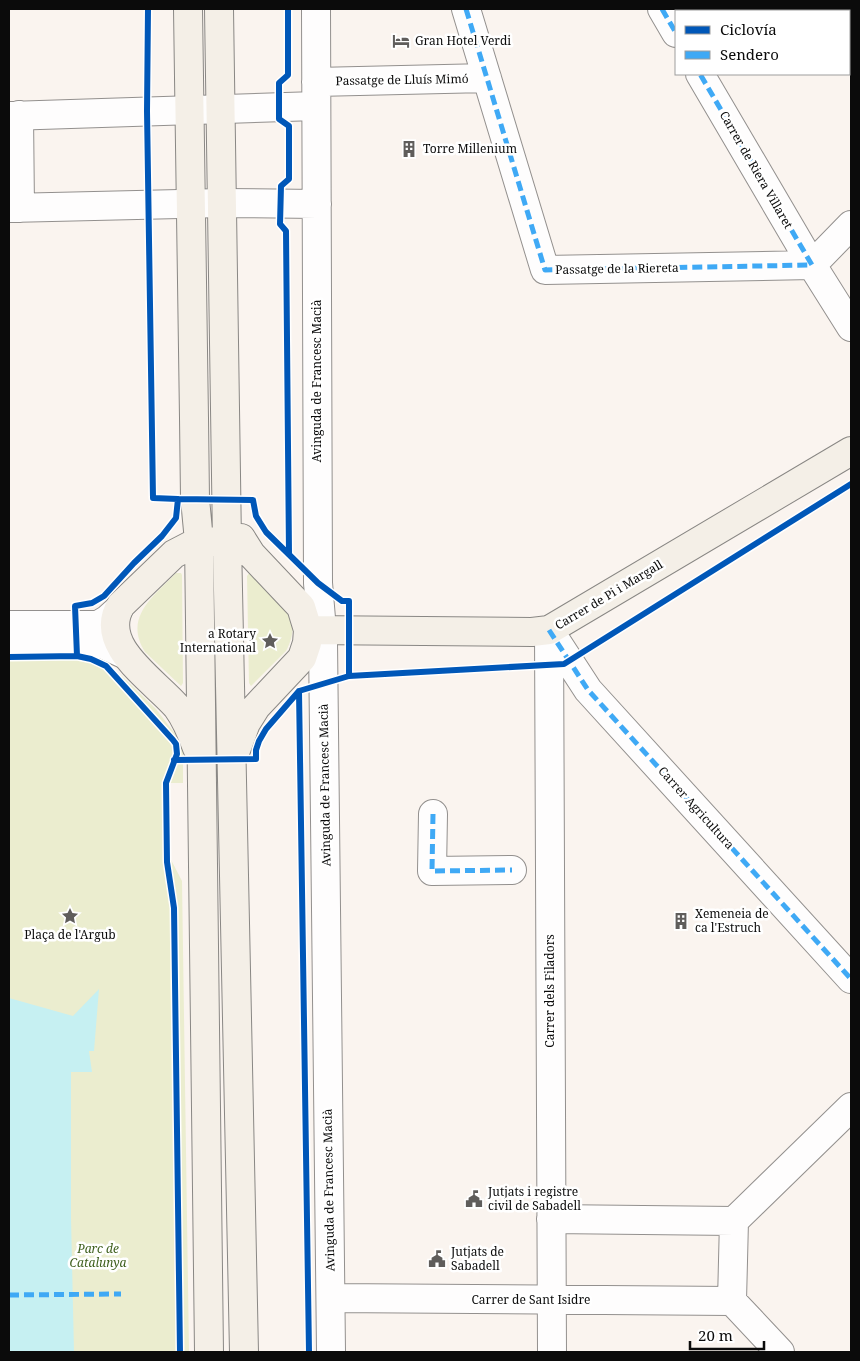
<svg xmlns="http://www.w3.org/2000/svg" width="860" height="1361" viewBox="0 0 860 1361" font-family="'Noto Serif',serif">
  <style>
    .green { fill: #ebedcf }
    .water { fill: #c6f0f2 }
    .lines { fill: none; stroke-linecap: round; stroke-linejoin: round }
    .street-casing { stroke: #93908e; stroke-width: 30 }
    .secondary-casing { stroke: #898784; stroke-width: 30 }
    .street { stroke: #fefdfd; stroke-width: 28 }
    .secondary { stroke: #f4efe7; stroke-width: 28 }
    .quiet { stroke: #3fa9f5; stroke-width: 5; stroke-dasharray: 10 5; stroke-linecap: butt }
    .cycleway-casing { stroke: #fff; stroke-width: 9 }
    .cycleway { stroke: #0057b8; stroke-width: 6 }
    .labels { text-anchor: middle; stroke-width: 5; stroke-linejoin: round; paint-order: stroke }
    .poi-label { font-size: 12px; fill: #0b0b0b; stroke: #fff; text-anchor: start }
    .street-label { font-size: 12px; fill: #0b0b0b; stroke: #fff }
    .park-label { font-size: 12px; font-style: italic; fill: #3f601e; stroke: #fff }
  </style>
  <rect width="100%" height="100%" fill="#faf4ef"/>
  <path class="green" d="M250,572C260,581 281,599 288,608C296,621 293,638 286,651L251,686L249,683L247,576Z
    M176,573H181L182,575L183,683L181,686L145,652C123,617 154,596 176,573Z
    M77,656L100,660L122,676L156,709L183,744V783H166L167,852L182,881L189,1352H9V657Z"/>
  <path class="water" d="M99,989L94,1051H89L92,1072H71V1218L74,1352H9V998L73,1016Z"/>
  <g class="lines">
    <g class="street-casing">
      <path id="street" d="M316,9L318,583L323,642L331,1352
        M466,9L545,270L812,265
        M662,9L676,33
        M700,74L812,265L851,327
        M316,82L487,78
        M19,115L20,208
        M9,116L316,106
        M9,208L222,203L317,204
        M812,265L851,225
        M9,625H98L108,619L118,610
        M549,630L552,1352
        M549,630L588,690L851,979
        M9,646L102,644L126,655
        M433,814L432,871L512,870
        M551,1219L734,1221L851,1107
        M734,1221L732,1301L780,1352
        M331,1298L732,1301"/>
    </g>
    <g class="secondary-casing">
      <path id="secondary" d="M188,9L194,418L195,499L199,541L209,1352
        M219,9L227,542L244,1352
        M308,630L532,632L549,630L851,451
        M197,748C192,734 186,719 177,707C155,681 96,645 121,605L174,554L199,541L227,542L251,554
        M236,750L246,723L256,707L302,658L307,643L308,630L301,607L251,554L241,538"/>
    </g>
    <use href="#street" class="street"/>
    <use href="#secondary" class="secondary"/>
    <path class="quiet" d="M466,9L545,270L812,265L700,74
      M662,9L676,33
      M549,630L588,690L851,979
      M433,814L432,871L512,870
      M9,1295L121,1294"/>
    <g class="cycleway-casing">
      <path id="cycleway" d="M288,9V75L279,83V119L289,126V179L281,186L280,224L286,231L289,554
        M77,656L75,606L92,603L104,596L134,563L162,536L176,518L178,499L153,498L147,111L148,9
        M9,657L77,656L91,659L106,666L173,740L176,744L177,754L166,783L167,862L174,908L180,1352
        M349,676L564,664L851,484
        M299,691L309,1352
        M174,760L256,759V750L259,741L266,729L299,691L349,676V601H342L318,583L266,532L256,516L253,500L178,499"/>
    </g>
    <use href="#cycleway" class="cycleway"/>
  </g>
  <defs>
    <g id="hotel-bare" transform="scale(1.35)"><path d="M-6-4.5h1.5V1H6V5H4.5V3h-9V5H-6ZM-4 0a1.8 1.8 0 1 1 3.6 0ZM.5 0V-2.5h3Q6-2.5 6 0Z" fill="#5f5d5b" stroke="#fff" stroke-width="2.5" paint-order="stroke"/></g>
    <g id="building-bare" transform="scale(1.35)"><path d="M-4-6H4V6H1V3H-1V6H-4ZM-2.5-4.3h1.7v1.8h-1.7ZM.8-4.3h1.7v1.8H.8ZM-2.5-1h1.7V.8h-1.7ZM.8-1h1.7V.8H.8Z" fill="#5f5d5b" stroke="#fff" stroke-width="2.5" paint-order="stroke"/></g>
    <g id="sight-bare" transform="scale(1.35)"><path d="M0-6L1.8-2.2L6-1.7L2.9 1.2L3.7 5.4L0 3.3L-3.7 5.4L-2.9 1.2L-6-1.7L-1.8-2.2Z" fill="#5f5d5b" stroke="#fff" stroke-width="2.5" paint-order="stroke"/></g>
    <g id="civic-bare" transform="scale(1.35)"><path d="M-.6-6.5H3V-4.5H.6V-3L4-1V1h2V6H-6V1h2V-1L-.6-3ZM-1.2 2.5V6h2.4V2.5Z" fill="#5f5d5b" stroke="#fff" stroke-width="2.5" paint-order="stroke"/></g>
  </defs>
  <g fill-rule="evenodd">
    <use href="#hotel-bare" x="401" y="41"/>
    <use href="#building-bare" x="409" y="149"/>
    <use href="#sight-bare" x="270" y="641"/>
    <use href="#sight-bare" x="70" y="916"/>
    <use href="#building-bare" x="681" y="921"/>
    <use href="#civic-bare" x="474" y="1199"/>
    <use href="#civic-bare" x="437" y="1259"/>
  </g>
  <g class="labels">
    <g class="poi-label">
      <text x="415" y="45">Gran Hotel Verdi</text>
      <text x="423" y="153">Torre Millenium</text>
      <text x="256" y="638" text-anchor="end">a Rotary<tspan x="256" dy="14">International</tspan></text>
      <text x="695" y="918">Xemeneia de<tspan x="695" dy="14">ca l'Estruch</tspan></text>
      <text x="70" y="939" text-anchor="middle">Plaça de l'Argub</text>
      <text x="488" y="1196">Jutjats i registre<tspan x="488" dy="14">civil de Sabadell</tspan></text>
      <text x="451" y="1256">Jutjats de<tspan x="451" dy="14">Sabadell</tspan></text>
    </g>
    <g class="street-label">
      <text transform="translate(402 80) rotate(-1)" y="4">Passatge de Lluís Mimó</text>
      <text transform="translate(756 170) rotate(60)" y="4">Carrer de Riera Villaret</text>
      <text transform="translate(617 269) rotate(-1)" y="4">Passatge de la Riereta</text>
      <text transform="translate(317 381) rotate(-90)" y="4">Avinguda de Francesc Macià</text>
      <text transform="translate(609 595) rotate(-31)" y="4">Carrer de Pi i Margall</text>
      <text transform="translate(325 785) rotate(-91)" y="4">Avinguda de Francesc Macià</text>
      <text transform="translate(696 808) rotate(48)" y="4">Carrer Agricultura</text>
      <text transform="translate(550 991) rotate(-90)" y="4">Carrer dels Filadors</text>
      <text transform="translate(329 1190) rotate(-91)" y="4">Avinguda de Francesc Macià</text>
      <text x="531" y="1304">Carrer de Sant Isidre</text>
    </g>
    <g class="park-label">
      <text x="98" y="1253">Parc de<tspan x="98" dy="14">Catalunya</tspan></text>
    </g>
  </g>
  <rect width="860" height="1361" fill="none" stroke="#0b0b0b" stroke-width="20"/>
  <rect x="675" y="10" width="175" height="65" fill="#ffffff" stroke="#9d9d9d"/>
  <rect x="685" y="26" width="25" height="8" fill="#0057b8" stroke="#9d9d9d"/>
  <text x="720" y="35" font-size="15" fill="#0b0b0b">Ciclovía</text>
  <rect x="685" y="51" width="25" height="8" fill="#3fa9f5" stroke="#9d9d9d"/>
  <text x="720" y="60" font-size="15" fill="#0b0b0b">Sendero</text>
  <path d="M690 1341v8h74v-8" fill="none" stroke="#0b0b0b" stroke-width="2.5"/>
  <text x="698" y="1341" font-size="15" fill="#0b0b0b" stroke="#ffffff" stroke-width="4" paint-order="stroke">20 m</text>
</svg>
